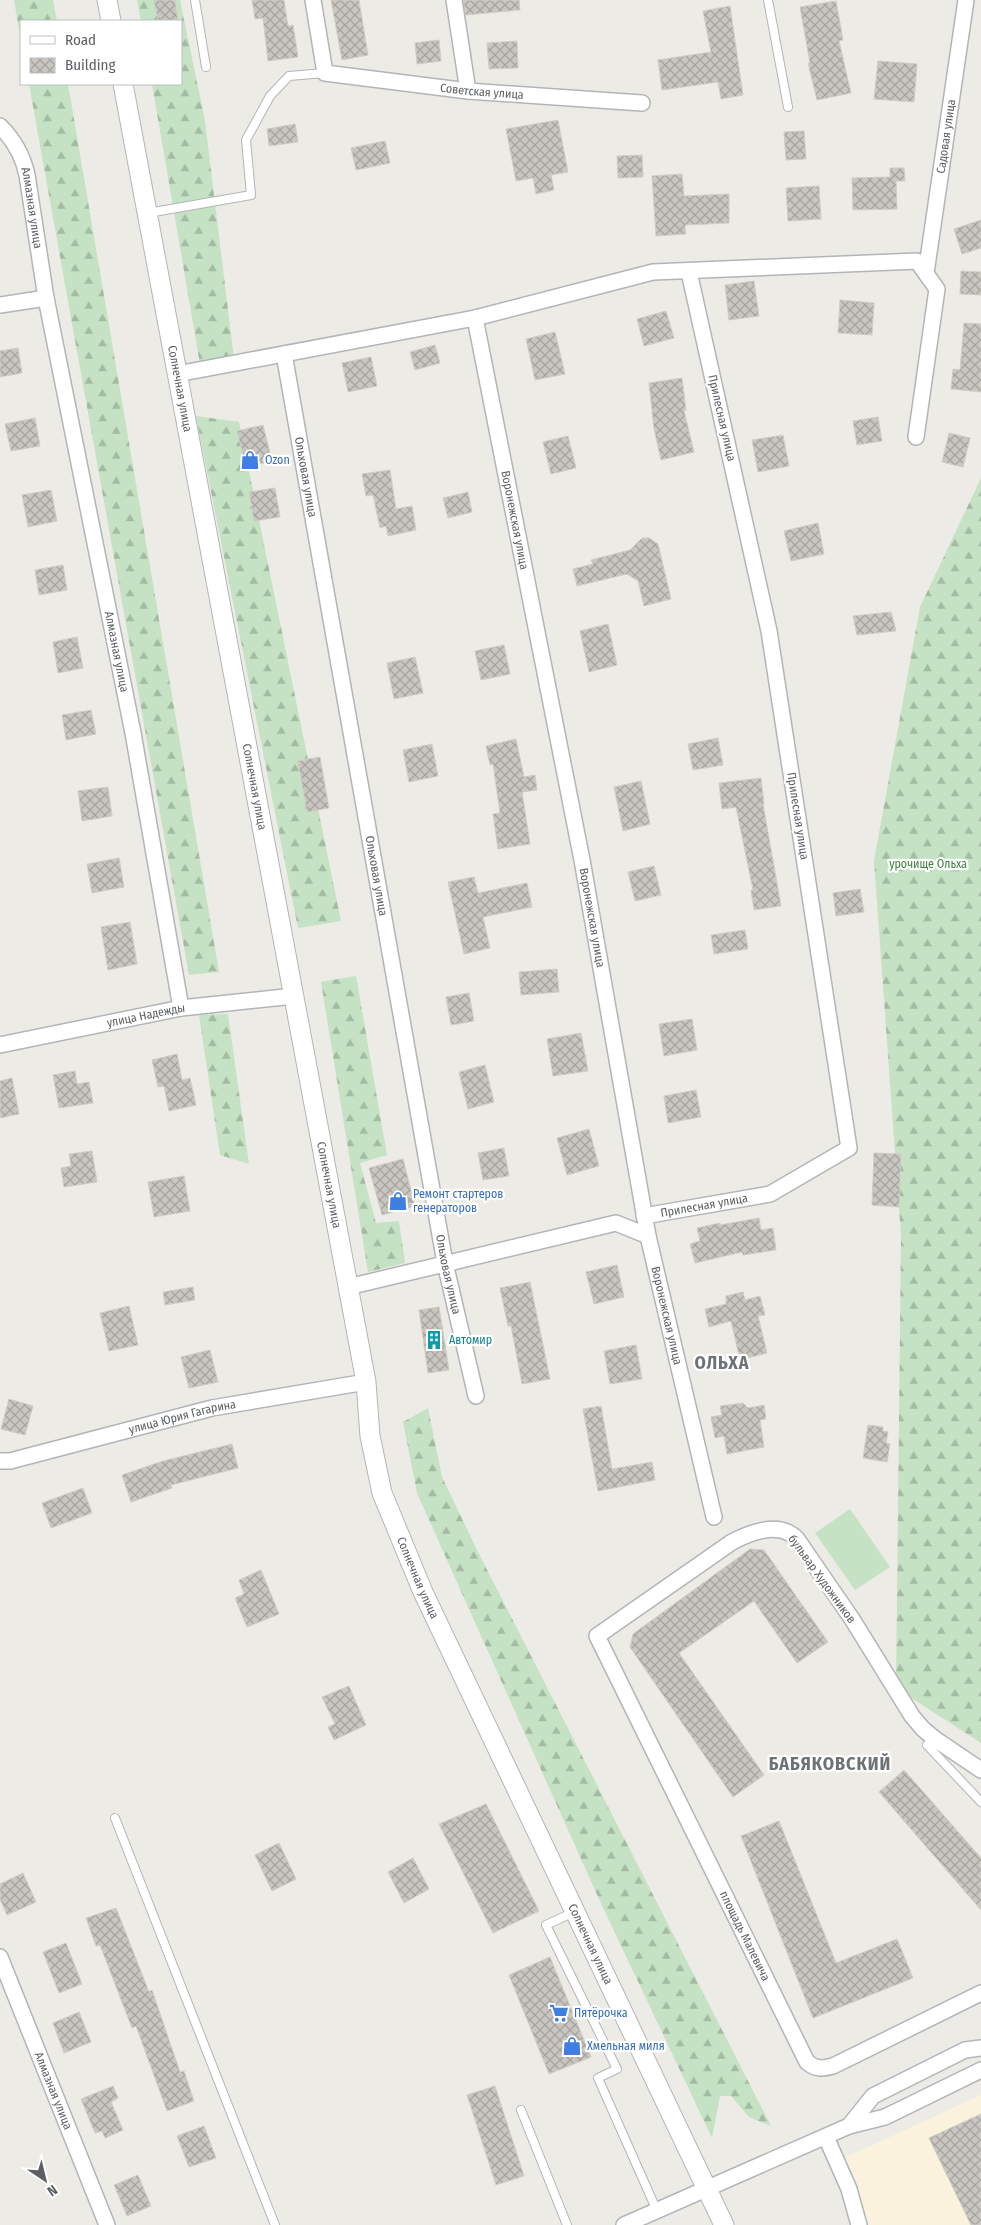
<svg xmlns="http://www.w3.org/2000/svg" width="981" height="2225" viewBox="0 0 981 2225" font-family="'Fira Sans Condensed',sans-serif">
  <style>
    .commercial { fill: #faf2dd }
    .grass { fill: #c5e2c4 }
    .forest { fill: url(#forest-firs) }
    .building { fill: url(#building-cross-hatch); stroke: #d1cdc4 }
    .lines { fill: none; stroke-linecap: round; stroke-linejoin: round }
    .service-casing { stroke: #b2b5b8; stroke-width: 10 }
    .minor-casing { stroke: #b2b5b8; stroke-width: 18 }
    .tertiary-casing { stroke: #b2b5b8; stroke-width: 21 }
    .service { stroke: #fff; stroke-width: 8 }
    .minor { stroke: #fff; stroke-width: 15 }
    .tertiary { stroke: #fff; stroke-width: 19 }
    .labels { text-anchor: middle; stroke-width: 4.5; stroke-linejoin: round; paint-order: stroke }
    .street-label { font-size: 12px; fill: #5c6063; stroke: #fff }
    .shop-label { font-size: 12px; fill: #366cbe; stroke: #fff; text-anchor: start }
    .park-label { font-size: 12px; fill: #3e8040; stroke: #fff }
    .culture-label { font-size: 12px; fill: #0d838f; stroke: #fff; text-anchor: start }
    .district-label { font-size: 18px; font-weight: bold; letter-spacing: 1px; fill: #6e7275; stroke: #fff }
  </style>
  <defs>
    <pattern id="forest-firs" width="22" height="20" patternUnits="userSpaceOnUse" patternTransform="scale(1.25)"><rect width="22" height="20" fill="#c5e2c4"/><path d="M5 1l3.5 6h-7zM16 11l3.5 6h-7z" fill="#a3bba3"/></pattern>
    <pattern id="building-cross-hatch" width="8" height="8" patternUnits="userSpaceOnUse" patternTransform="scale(1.25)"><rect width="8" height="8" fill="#c9c6c1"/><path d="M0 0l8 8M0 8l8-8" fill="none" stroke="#a6a4a0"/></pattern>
  </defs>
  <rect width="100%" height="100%" fill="#edebe5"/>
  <path class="commercial" d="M981,2095V2225H867L844,2158Z"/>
  <path class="grass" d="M850,1509L890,1567L855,1590L815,1533Z"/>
  <path class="forest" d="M14,0H53L57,21H21V41Z
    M137,0H180L205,121L235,367L200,364L152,84H181V21H141Z
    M29,84H68L219,972L189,975Z
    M196,416L239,422L341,921L298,928Z
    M981,478V1743L896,1688L901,1236L874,861L920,607Z
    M356,976L387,1155L360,1163L376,1223L399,1221L405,1263L368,1272L321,982Z
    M228,1014L249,1164L220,1155L199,1015Z
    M428,1408L442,1477L477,1550L771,2126L749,2117L731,2096H720L712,2138L599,1899L417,1493L403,1422Z"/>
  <path class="building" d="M154,0H175L178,21H158Z
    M252,0H284L288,26L293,25L298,57L268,61L263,18L255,19Z
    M331,0H359L368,55L342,60Z
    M463,0H519L520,10L466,15Z
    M836,1L843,40L839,41L851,93L817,100L808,63H810L800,7Z
    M730,6L743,95L721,99L718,82L662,90L658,60L711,52L703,11Z
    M439,40L441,61L417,64L415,43Z
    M517,41L518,68L489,69L487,43Z
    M878,61L917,64L914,102L874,99Z
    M558,120L568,172L551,175L554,190L536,194L533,178L516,181L506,129Z
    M295,124L298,142L269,146L267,129Z
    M804,131L806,159L786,160L784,132Z
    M385,141L390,163L356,170L351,148Z
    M642,155L643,177L618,178L617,156Z
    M890,168H904L905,181H896L897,209L853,210L852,178L890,177Z
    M682,174L684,196L729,194V223L685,225L686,234L656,236L652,176Z
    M819,186L821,219L788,221L786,188Z
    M981,220V248L962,254L954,229Z
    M961,271L981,272V295L960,294Z
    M754,281L759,316L729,320L725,285Z
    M840,300L874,303L872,335L838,333Z
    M666,311L674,338L644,346L637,319Z
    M964,323L981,324V392L951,389L953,369L960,370Z
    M555,332L565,374L535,380L526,339Z
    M435,345L440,363L415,370L410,352Z
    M18,348L22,373L0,377V351Z
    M371,357L377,386L348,392L342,363Z
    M682,378L686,410L684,411L694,452L661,460L654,429L649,383Z
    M878,417L882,441L857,445L853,421Z
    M35,418L40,446L11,451L5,424Z
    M263,425L272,461L246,467L237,431Z
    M949,433L970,438L963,467L942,462Z
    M783,435L789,466L758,472L752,440Z
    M568,436L576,468L551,474L543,442Z
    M390,470L396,509L412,506L416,530L388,536L386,526L380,528L373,495L366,496L362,474Z
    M275,488L280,517L254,521L249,492Z
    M51,490L57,521L28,527L22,495Z
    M468,492L472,512L448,518L443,498Z
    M818,523L824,554L791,561L784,531Z
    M642,538H649L658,544L671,599L644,606L638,581L627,574L577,586L573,569L593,564L591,560L630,550Z
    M63,565L67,590L39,595L35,570Z
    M891,612L896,631L857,635L853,616Z
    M608,624L617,665L589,672L580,631Z
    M77,637L83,668L58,673L53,642Z
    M504,645L510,674L481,680L475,651Z
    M415,657L423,693L394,699L387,663Z
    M91,710L96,734L66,740L62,715Z
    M718,738L723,765L693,770L688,744Z
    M516,739L524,777L535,775L537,790L522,792L530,844L498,849L493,814L500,813L493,764L490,765L486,746Z
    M432,744L438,776L409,782L403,750Z
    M320,757L329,808L307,812L298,761Z
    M761,778L764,804H763L781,906L754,910L751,890H753L736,807L722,809L719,783Z
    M641,781L650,824L623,831L614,787Z
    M108,787L112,816L82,821L78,791Z
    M119,858L124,887L92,893L87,864Z
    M654,866L661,895L635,901L628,872Z
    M474,877L478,893L527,883L532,907L483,917L490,948L464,954L448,882Z
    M860,889L864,912L836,916L833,893Z
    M130,922L137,964L108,970L101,927Z
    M745,930L748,949L714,954L711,935Z
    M557,969L559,992L521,995L519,972Z
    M469,993L474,1021L451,1025L446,997Z
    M692,1019L697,1050L664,1056L659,1024Z
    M581,1033L588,1071L553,1076L547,1039Z
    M177,1054L182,1080L190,1078L196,1105L169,1111L164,1086L158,1087L152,1060Z
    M485,1065L494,1102L468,1109L459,1072Z
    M75,1071L77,1084L89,1082L93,1103L59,1108L53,1075Z
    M12,1078L19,1114L0,1118V1081Z
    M696,1090L701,1117L668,1123L664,1096Z
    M589,1129L599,1166L567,1175L557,1138Z
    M504,1148L509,1176L483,1180L478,1153Z
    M92,1151L97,1182L64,1187L61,1168L71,1166L69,1154Z
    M874,1153L901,1154L899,1207L872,1205Z
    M403,1159L415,1206L382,1215L369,1168Z
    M184,1176L190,1211L154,1217L148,1182Z
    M759,1218L761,1230L773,1228L776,1250L743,1255L742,1252L695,1263L690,1244L700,1241L697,1228L720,1223V1225Z
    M617,1265L624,1297L594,1304L586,1272Z
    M530,1282L550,1379L522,1384L511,1326H508L500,1288Z
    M193,1287L195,1300L165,1305L163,1292Z
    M743,1292L745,1300L760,1296L765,1315L758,1316L767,1353L740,1360L731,1321L709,1327L705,1309L726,1304V1296Z
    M129,1306L138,1345L109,1351L100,1313Z
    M439,1307L449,1370L428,1373L419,1310Z
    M636,1345L642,1379L610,1384L604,1351Z
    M210,1350L218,1382L189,1388L181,1357Z
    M9,1399L33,1406L25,1435L1,1429Z
    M743,1403L748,1408L764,1405L766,1419L760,1420L764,1447L727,1454L724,1436L715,1438L711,1417L722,1415L720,1406Z
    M601,1406L612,1469L652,1462L655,1480L598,1491L583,1409Z
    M868,1425L883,1427V1431L888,1432L886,1443L890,1444L887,1462L863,1458Z
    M232,1444L238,1468L171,1485L172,1488L131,1502L122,1475L163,1461Z
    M83,1488L92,1513L51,1528L42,1503Z
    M750,1549L764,1550L828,1642L797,1663L754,1601L679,1653L764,1775L733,1797L630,1647L633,1634Z
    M261,1570L279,1614L247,1627L235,1598L244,1594L239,1580Z
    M349,1686L366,1725L334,1740L328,1727L335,1724L322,1697Z
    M904,1770L981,1858V1910L879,1792Z
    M486,1804L539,1911L493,1933L439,1824Z
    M779,1821L836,1963L897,1939L913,1978L813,2018L741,1836Z
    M279,1843L296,1879L272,1891L255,1855Z
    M413,1858L429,1889L404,1903L388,1872Z
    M23,1873L36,1902L7,1915L0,1899V1884Z
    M116,1908L149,1992L152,1990L180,2072L184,2071L194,2101L167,2111L136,2026L132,2028L100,1945L96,1946L86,1918Z
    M66,1943L82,1984L59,1993L43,1952Z
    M550,1957L591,2057L549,2074L509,1975Z
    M79,2012L91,2042L64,2053L53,2023Z
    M113,2086L118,2098L111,2102L123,2130L105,2138L102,2131L95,2133L81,2099Z
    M495,2086L524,2176L496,2185L467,2095Z
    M981,2114V2225H971L929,2138Z
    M204,2126L216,2158L189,2167L177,2136Z
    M138,2175L151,2206L127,2216L114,2185Z"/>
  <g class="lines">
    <g class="service-casing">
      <path id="service" d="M195,0L206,67
        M768,0L788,107
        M148,213L251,195L246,140L270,96L289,76L325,73
        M927,1745L981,1802
        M115,1818L275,2225
        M574,1912L546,1925L617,2069L598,2078L657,2211
        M521,2110L567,2225"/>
    </g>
    <g class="minor-casing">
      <g id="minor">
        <path id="s1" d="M313,0L325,73L468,91L642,103"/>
        <path d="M454,0L468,91"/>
        <path id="s2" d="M0,126C14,140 23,156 27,175L46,298L133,733L181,1008"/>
        <path id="s3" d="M926,273L966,0"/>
        <path d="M0,305L46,298"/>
        <path id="s4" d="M475,318L582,860L648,1236L714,1517"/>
        <path id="s5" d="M284,354L445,1263L476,1396"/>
        <path d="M177,374L475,318L653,272L917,261L937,289L916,437"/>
        <path id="s6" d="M0,1045L181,1008L294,996"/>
        <path id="s7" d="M644,1216L770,1194L849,1148L769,631L689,272"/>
        <path d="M348,1287L616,1223L648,1236"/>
        <path id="s8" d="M0,1461H10L212,1408L366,1382"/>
        <path id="s9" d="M981,1770L935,1739L923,1729L912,1716L852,1619L797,1539C780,1521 751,1532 732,1542L597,1636L807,2062C815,2069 822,2069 833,2066L981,1993"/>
        <path id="s10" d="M0,1957L107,2225"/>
        <path d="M849,2126L873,2096L965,2050L981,2048"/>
        <path d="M826,2137L849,2189L859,2225"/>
        <path d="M624,2225L849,2126L885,2117L981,2070"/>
      </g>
    </g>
    <g class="tertiary-casing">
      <g id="tertiary">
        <path d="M107,0L111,21"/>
        <path id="s11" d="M123,84L366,1382L370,1436L382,1493L423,1592L724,2225"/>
      </g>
    </g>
    <use href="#service" class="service"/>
    <use href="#minor" class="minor"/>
    <use href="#tertiary" class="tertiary"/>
  </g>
  <defs>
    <g id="shop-bare" transform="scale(1.5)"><path d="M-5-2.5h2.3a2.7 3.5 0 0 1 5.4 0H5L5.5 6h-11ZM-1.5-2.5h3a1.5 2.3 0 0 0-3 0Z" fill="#3f7fe0" stroke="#fff" stroke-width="2.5" paint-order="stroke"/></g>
    <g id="building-bare" transform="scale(1.5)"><path d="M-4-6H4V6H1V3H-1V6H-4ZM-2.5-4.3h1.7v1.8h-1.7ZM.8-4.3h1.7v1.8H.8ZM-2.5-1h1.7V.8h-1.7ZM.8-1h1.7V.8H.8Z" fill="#0f9aa8" stroke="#fff" stroke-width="2.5" paint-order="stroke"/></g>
    <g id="supermarket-bare" transform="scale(1.5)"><path d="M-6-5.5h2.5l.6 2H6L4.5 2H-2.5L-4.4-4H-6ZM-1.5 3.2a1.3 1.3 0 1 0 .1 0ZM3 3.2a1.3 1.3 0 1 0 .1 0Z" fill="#3f7fe0" stroke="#fff" stroke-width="2.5" paint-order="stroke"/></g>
  </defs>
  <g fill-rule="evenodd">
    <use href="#shop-bare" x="250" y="460"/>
    <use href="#shop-bare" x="398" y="1201"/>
    <use href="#building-bare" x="434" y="1340"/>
    <use href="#supermarket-bare" x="559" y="2013"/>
    <use href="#shop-bare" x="572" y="2046"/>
  </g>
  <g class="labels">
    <g class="street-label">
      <text dy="4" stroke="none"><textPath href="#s1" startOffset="232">Советская улица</textPath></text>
      <text dy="4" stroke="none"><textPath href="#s3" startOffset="138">Садовая улица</textPath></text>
      <text dy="4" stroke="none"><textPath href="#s2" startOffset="90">Алмазная улица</textPath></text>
      <text dy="4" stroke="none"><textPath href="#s11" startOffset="310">Солнечная улица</textPath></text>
      <text transform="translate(722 418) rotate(77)" y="4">Прилесная улица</text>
      <text dy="4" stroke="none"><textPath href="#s5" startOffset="125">Ольховая улица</textPath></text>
      <text dy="4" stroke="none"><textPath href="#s4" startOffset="206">Воронежская улица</textPath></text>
      <text dy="4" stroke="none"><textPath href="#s2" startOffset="542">Алмазная улица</textPath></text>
      <text dy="4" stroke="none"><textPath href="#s11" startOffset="715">Солнечная улица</textPath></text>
      <text transform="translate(798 816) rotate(81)" y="4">Прилесная улица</text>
      <text dy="4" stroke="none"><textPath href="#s5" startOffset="530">Ольховая улица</textPath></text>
      <text dy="4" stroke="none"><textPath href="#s4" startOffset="611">Воронежская улица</textPath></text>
      <text dy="4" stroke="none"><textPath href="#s6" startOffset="149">улица Надежды</textPath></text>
      <text dy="4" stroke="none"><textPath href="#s11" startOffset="1120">Солнечная улица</textPath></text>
      <text dy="4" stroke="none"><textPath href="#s7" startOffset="61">Прилесная улица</textPath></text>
      <text dy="4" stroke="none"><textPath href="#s5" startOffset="935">Ольховая улица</textPath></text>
      <text dy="4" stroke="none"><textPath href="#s4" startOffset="1016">Воронежская улица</textPath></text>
      <text dy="4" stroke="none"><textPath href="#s8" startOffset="188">улица Юрия Гагарина</textPath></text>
      <text dy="4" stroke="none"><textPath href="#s11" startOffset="1525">Солнечная улица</textPath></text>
      <text transform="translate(822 1579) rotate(54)" y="4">бульвар Художников</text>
      <text dy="4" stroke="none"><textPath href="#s9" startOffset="868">площадь Малевича</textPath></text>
      <text dy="4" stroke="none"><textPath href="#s11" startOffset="1930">Солнечная улица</textPath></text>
      <text dy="4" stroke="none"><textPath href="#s10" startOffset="144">Алмазная улица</textPath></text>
    </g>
    <g class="shop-label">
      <text x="265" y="464">Ozon</text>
      <text x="413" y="1198">Ремонт стартеров<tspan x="413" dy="14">генераторов</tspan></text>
      <text x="574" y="2017">Пятёрочка</text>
      <text x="587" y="2050">Хмельная миля</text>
    </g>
    <g class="park-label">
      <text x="928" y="868">урочище Ольха</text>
    </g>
    <g class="culture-label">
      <text x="449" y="1344">Автомир</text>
    </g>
    <g class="district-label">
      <text x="722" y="1369">ОЛЬХА</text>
      <text x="830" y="1770">БАБЯКОВСКИЙ</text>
    </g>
  </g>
  <rect x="20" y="20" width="162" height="65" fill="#ffffff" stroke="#bebfc1"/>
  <rect x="30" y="36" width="25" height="8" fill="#ffffff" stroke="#bebfc1"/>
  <text x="65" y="45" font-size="15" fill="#5c6063">Road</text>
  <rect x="30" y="58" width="25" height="15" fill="url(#building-cross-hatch)" stroke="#bebfc1"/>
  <text x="65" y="70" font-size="15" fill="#5c6063">Building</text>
  <g transform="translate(45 2180) rotate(145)" stroke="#ffffff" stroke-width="4" paint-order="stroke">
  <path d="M0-4L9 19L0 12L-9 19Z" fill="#5c6063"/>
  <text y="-8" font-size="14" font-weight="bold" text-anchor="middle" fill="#5c6063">N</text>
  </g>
</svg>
